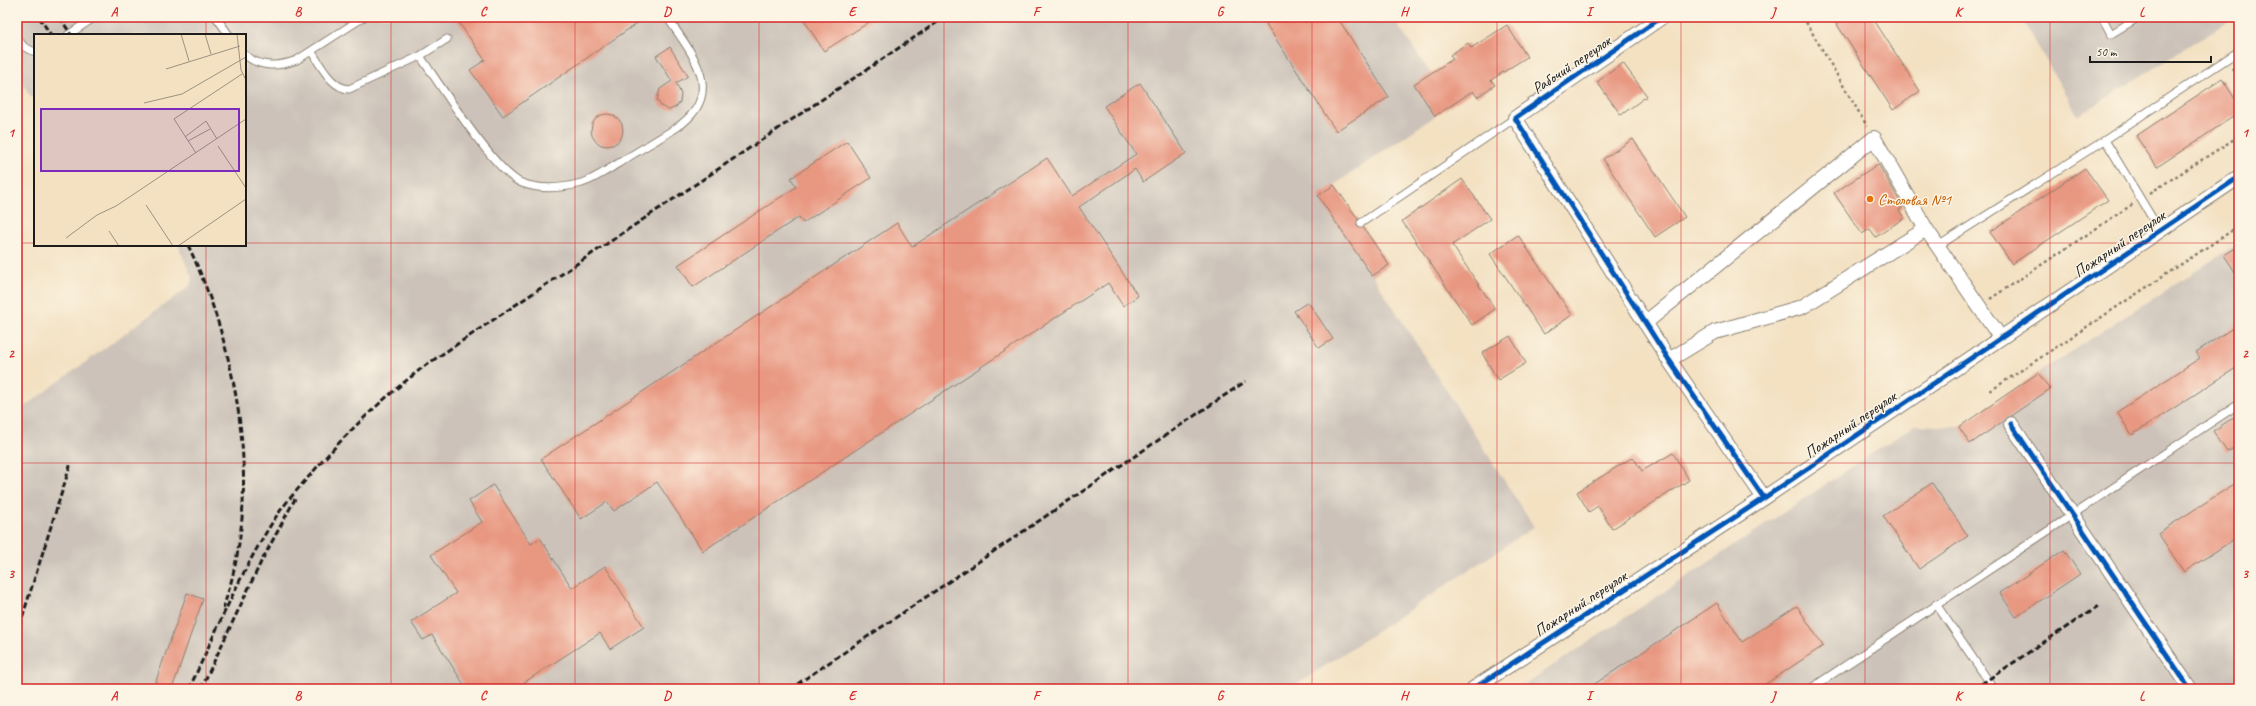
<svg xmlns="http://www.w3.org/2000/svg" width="2256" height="706" viewBox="0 0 2256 706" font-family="Caveat,sans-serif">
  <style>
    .industrial { fill: #ccc2b9 }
    .building { fill: #e89781 }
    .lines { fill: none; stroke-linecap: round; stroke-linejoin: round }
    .lane-casing { stroke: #887e6f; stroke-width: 9 }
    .street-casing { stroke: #887e6f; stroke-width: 16 }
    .path { stroke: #887e6f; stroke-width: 2.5; stroke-dasharray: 3 3; stroke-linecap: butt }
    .lane { stroke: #fff; stroke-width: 7 }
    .street { stroke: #fff; stroke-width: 14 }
    .rail { stroke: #1c1c1c; stroke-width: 3; stroke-dasharray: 6 3; stroke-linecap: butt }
    .cycleway-casing { stroke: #fcf5e5; stroke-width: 8 }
    .cycleway { stroke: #0057b8; stroke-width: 5 }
    .grid { fill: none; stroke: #d62828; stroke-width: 1; stroke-opacity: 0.55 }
    .food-dot { fill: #e8710a; stroke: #fcf5e5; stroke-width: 1.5 }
    .labels { text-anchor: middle; stroke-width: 3; stroke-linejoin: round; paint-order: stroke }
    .street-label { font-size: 16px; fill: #1c1c1c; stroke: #fcf5e5 }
    .food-label { font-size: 16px; fill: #c56008; stroke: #fcf5e5; text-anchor: start }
    .inset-road { fill: none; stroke: #9d9280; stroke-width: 1 }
    .view { fill: #7b2cbf; fill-opacity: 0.15; stroke: #7b2cbf; stroke-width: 2 }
    .inset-edge { fill: none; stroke: #1c1c1c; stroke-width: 2 }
    .neatline { fill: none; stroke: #d62828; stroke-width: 1.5 }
    .grid-label { font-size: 13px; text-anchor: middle; font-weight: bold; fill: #d62828 }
  </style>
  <rect width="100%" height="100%" fill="#fcf5e5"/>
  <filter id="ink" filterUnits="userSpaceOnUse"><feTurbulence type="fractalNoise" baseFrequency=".025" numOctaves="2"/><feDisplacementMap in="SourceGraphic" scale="8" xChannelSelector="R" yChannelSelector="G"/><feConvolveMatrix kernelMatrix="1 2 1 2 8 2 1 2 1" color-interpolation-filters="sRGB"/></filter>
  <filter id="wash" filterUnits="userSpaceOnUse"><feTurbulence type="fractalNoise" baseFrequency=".012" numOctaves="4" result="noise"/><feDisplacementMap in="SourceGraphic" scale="16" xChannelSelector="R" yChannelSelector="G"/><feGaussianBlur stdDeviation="0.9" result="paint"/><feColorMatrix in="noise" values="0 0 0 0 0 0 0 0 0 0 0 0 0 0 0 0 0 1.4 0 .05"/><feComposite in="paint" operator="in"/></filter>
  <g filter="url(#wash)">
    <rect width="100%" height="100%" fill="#f3e1c2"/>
    <path class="industrial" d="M17,17H1244L1251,23L1261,17H1392L1431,74L1415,84L1435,116L1334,185L1389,265L1373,276L1534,527L1290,689H17V412L190,286L192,278L178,245H245V35H35V98L31,97L17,75Z
      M2021,17H2235L2078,116Z
      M2239,243V689H1518L1915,425L1959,427L2038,373Z"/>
    <g id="blocks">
      <path class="building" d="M455,17H646L503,116L470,70L485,60Z
        M802,17H877L824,51Z
        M1277,17H1337L1389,97L1336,131L1266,24Z
        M1832,17H1872L1920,91L1893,110Z
        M1507,25L1527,57L1491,80L1495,85L1477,97L1473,91L1435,116L1414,84L1453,59L1450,55L1468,43L1471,48Z
        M670,47L688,76L676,83L681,94L680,102L676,107L669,110L661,106L657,100L660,89L672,81L656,56Z
        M1623,63L1647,96L1621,115L1597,82Z
        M2222,79L2239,105V113L2157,167L2136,136Z
        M1140,83L1186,153L1143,182L1135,169L1079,207L1138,296L1123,306L1108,283L703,551L657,482L614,511L607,502L581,519L541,459L897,223L912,247L1047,158L1072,196L1136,154L1104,106Z
        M591 130a16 16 0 1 1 32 0a16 16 0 1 1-32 0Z
        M1633,139L1685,217L1655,237L1603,159Z
        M847,141L871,178L803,223L799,217L693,287L678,265L796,187L791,178Z
        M1878,164L1903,207L1899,210L1904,218L1876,237L1870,229L1862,234L1834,193Z
        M2085,168L2108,200L2012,264L1990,232Z
        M1462,179L1490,219L1452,245L1495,309L1472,325L1402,221Z
        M1334,185L1358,219L1357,225L1363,227L1389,265L1372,276L1318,196Z
        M1518,235L1572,315L1544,334L1490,254Z
        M2239,246V278L2224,255Z
        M1308,302L1333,339L1319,348L1294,311Z
        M2239,324V366L2132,435L2117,412L2200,358L2196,352Z
        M1510,336L1526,363L1498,380L1482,353Z
        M2038,373L2050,389L1970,444L1959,427Z
        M2239,414V445L2227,452L2213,431Z
        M1673,453L1689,480L1612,529L1598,506L1589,512L1577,492L1633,457L1642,471Z
        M2239,481V536L2184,572L2158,533Z
        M1932,483L1968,536L1919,569L1883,516Z
        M493,485L531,544L540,538L572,588L605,566L644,627L610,649L600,633L514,689H467L432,635L423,640L411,622L456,593L431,555L482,522L469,501Z
        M2064,550L2080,574L2016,617L2000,593Z
        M187,593L203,599L172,689H153Z
        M1717,603L1742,642L1797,606L1823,646L1758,689H1587Z"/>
    </g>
  </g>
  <g filter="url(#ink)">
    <use href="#blocks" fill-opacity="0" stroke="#887e6f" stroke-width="1"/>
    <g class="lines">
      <g class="lane-casing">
        <path id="lane" d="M216,17L229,35
          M2102,17L2111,34L2139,17
          M68,35L95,17
          M17,38L24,47L35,52
          M311,51C321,65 331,88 349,89L420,56L447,39
          M245,55C261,68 278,67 297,60L364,17
          M420,56C439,83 496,174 522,183C540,190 563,188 582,183C595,179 607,170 619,163C638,151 657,140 676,128C727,94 693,55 667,17
          M2105,140L2160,231
          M1361,223L1515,118
          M1938,246L2105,140L2239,51
          M1936,604L1994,689
          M1810,689L2239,404"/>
      </g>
      <g class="street-casing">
        <path id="street" d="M1662,17L1515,118L1669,360L1764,498
          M1645,323L1874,138L1926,229L2000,337
          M1669,360L1715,332L1802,307L1926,229
          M2011,424L2190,689
          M1473,689L1764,498L2239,177"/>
      </g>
      <path class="path" d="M1803,17L1867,126
        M2232,68L2239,78
        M2150,193L2239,136
        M1990,299L2133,204
        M1990,391L2239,226"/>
      <use href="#lane" class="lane"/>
      <use href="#street" class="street"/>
      <path class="rail" d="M39,17L51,35
        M60,17L71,35
        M188,245C239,353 264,493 223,608
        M17,634L71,463
        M189,689C215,634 239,575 272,523C283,505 298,489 312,473C346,433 384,397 426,365L945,17
        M201,689L261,562L295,499
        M790,689L1246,381
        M1974,689L2098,606"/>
      <g class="cycleway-casing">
        <path id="cycleway" d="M1662,17L1515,118L1669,360L1764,498
          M2011,424L2190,689
          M1473,689L1764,498L2239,177"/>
      </g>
      <use href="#cycleway" class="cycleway"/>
    </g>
  </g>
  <path class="grid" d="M206,17V35M391,17V689M575,17V689M759,17V689M944,17V689M1128,17V689M1312,17V689M1497,17V689M1681,17V689M1865,17V689M2050,17V689M17,243H35M245,243H2239M206,245V689M17,463H2239"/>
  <circle class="food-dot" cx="1870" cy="199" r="4"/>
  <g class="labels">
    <g class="street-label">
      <text transform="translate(1571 64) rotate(-34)" y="6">Рабочий переулок</text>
      <text transform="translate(2119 243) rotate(-34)" y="6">Пожарный переулок</text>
      <text transform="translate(1850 424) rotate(-34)" y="6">Пожарный переулок</text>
      <text transform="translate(1580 603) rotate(-33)" y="6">Пожарный переулок</text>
    </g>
    <g class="food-label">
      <text x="1878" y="205">Столовая №1</text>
    </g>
  </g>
  <g transform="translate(34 34)">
    <rect width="212" height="212" fill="#f3e1c2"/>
    <path class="inset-road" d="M147,0L155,27M171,0L177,20M203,0L207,36L212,46M132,35L206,12M110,69L148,60L212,23M151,103L172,87L183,105M154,107L176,95M184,112L212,154M162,119L140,85L208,40M112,171L139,212M75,197L85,212M32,204L63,181L82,172L212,85M144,212L212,165"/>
    <path class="view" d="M7,75H205V137H7Z"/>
    <rect width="212" height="212" class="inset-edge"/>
  </g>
  <rect width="2256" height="706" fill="none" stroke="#fcf5e5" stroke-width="44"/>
  <path d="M2090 56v6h121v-6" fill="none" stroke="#1c1c1c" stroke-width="2"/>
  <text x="2096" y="56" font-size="12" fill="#1c1c1c" stroke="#fcf5e5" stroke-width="3" paint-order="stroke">50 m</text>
  <rect x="22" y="22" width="2212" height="662" class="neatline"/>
  <g class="grid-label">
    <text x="114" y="16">A</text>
    <text x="298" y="16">B</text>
    <text x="483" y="16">C</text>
    <text x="667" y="16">D</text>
    <text x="852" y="16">E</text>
    <text x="1036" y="16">F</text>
    <text x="1220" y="16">G</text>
    <text x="1404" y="16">H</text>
    <text x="1589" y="16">I</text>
    <text x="1773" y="16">J</text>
    <text x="1958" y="16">K</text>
    <text x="2142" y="16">L</text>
    <text x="11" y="137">1</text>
    <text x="2245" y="137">1</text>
    <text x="11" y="358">2</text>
    <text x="2245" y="358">2</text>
    <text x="11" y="578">3</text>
    <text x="2245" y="578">3</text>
    <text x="114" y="700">A</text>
    <text x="298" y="700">B</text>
    <text x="483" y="700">C</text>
    <text x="667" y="700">D</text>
    <text x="852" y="700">E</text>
    <text x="1036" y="700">F</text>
    <text x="1220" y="700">G</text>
    <text x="1404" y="700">H</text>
    <text x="1589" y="700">I</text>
    <text x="1773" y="700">J</text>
    <text x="1958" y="700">K</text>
    <text x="2142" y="700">L</text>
  </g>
</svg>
